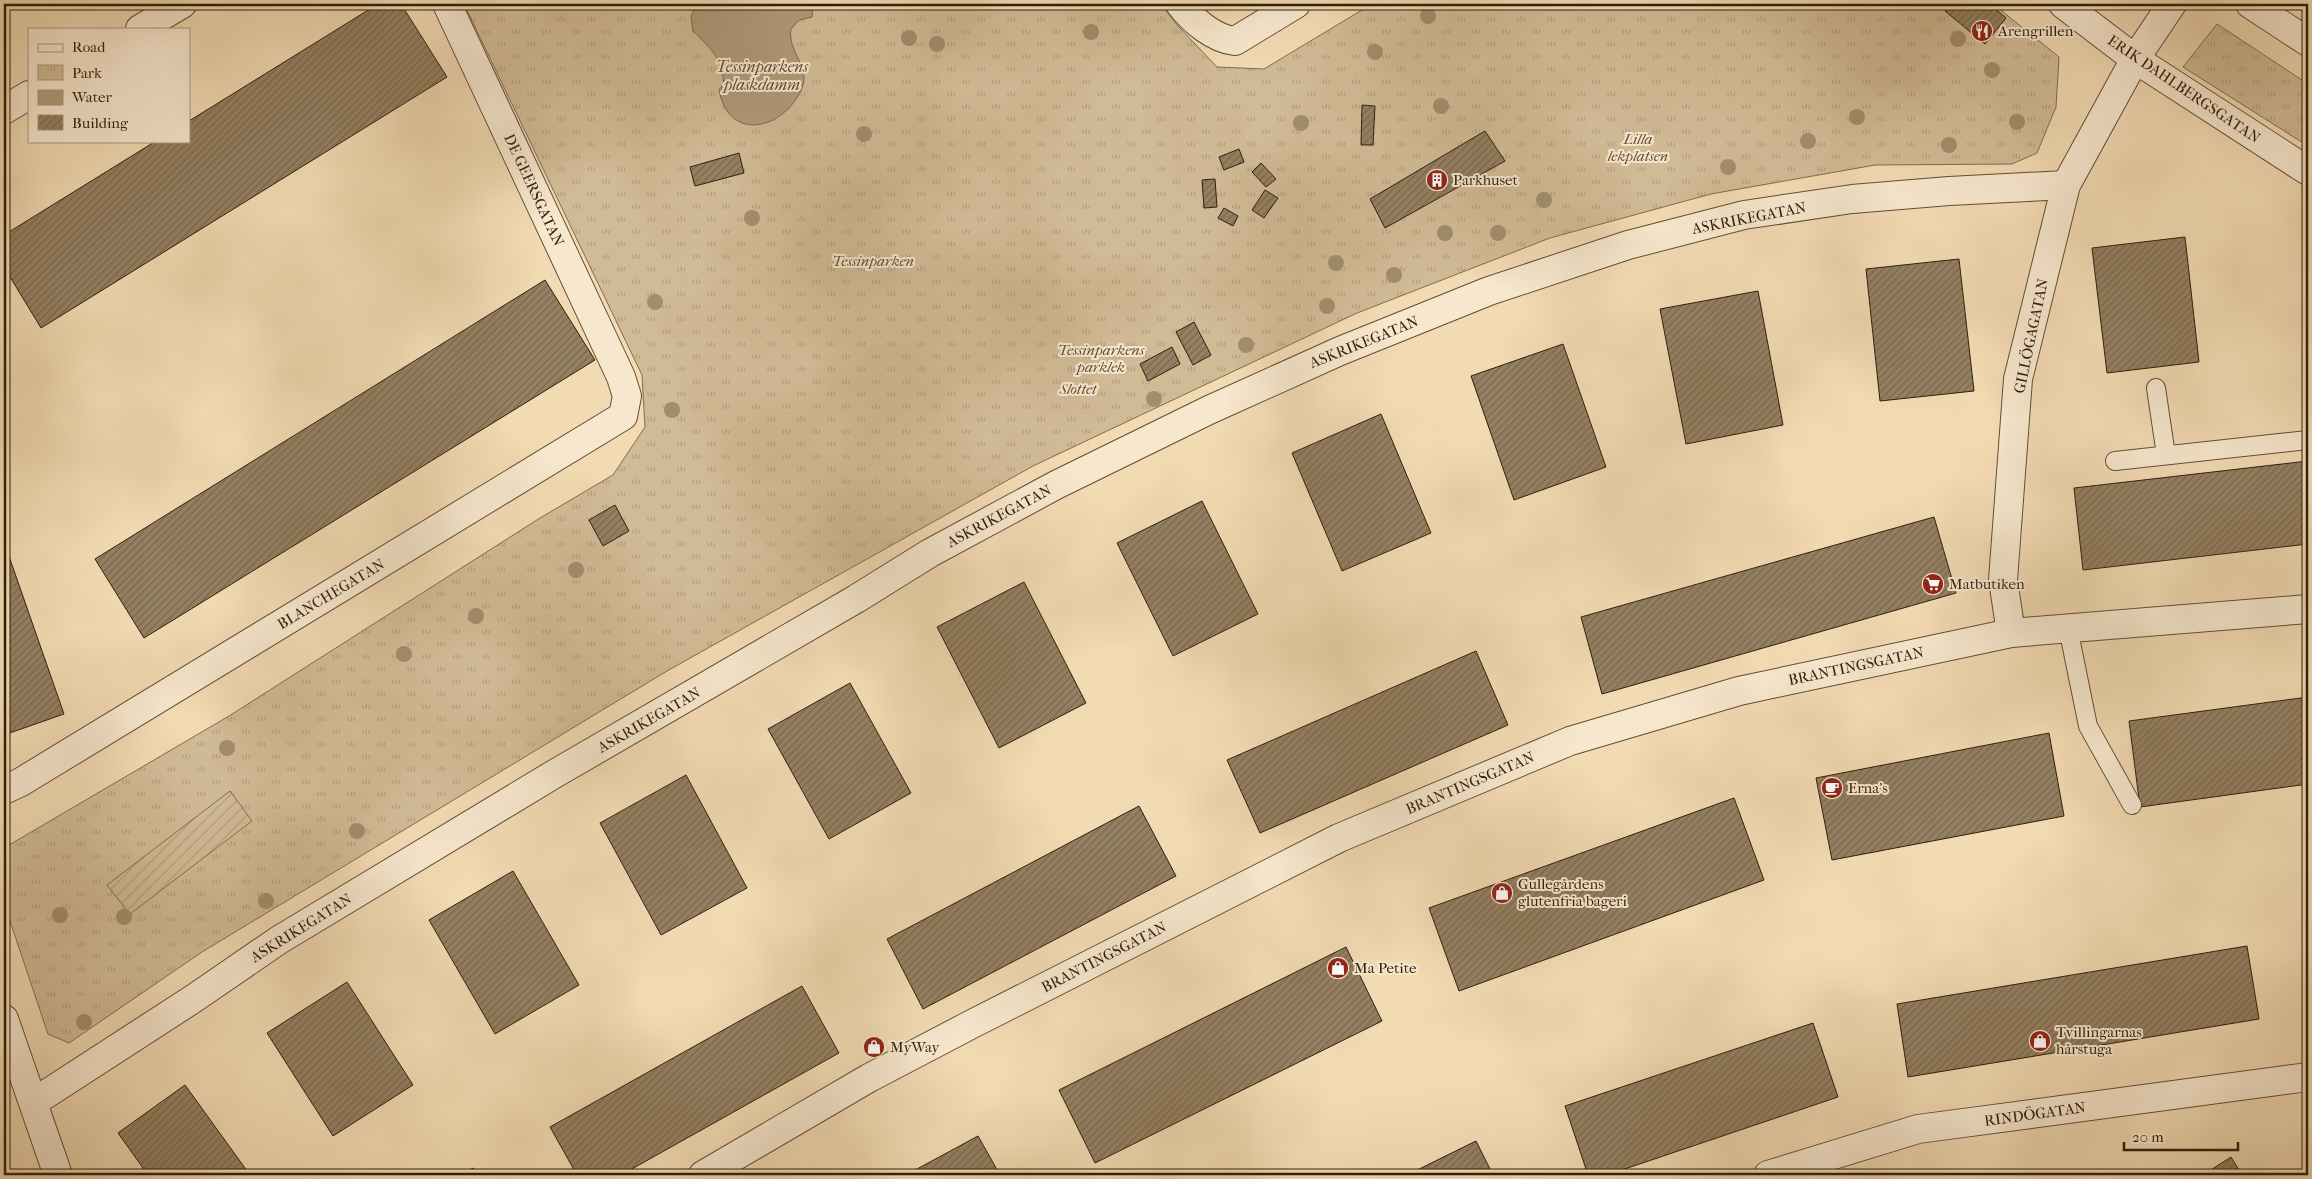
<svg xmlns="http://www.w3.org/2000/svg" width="2312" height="1179" viewBox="0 0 2312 1179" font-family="'IM FELL French Canon',serif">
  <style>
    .park { fill: url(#park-tufts); stroke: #806c50 }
    .garden { fill: url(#garden-furrows); stroke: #806c50 }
    .water { fill: #b09a7a; stroke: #7c694d }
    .building { fill: url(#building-hatch); stroke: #2f1f0a }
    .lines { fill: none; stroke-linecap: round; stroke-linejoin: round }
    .service-casing { stroke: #604e34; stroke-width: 20 }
    .minor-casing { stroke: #604e34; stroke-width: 30 }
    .tertiary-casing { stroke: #604e34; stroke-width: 30 }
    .service { stroke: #f7e7ce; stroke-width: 18 }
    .minor { stroke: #f7e7ce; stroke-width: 28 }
    .tertiary { stroke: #f7e7ce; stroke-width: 28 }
    .tree { fill: #a28d6d }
    .labels { text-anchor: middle; stroke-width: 4; stroke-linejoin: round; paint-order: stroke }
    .poi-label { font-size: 15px; fill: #2f1f0a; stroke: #f7e7ce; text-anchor: start }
    .street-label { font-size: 15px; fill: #2f1f0a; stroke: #f7e7ce }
    .park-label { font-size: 15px; font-style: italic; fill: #604e34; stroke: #f7e7ce }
    .water-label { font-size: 16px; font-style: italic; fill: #5c4a31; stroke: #f7e7ce }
  </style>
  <defs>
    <pattern id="park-tufts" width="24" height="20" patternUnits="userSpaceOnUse" patternTransform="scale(1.25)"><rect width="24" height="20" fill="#d1ba96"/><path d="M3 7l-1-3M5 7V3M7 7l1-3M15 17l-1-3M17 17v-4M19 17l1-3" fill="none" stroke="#b49f80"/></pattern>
    <pattern id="garden-furrows" width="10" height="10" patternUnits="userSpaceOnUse" patternTransform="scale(1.25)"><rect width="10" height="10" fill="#d1ba96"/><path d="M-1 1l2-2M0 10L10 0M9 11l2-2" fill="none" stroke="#b49f80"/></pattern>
    <pattern id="building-hatch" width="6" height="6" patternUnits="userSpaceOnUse" patternTransform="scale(1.25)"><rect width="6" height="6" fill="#948062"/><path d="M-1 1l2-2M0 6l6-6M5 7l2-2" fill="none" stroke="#79684f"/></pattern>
  </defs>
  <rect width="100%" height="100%" fill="#f2dab3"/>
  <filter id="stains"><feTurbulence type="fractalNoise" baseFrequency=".004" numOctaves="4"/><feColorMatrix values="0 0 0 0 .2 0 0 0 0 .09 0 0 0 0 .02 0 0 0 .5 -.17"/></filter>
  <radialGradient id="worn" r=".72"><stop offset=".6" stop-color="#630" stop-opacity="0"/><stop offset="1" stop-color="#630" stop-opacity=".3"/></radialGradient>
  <path class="park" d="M464,4H1161L1177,25L1217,67L1264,69L1372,4H1993L2059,57L2056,107L2037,153L2012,164L1875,165L1711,194L1550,238L1357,313L1033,466L667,671L202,952L69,1043L48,1034L4,903V848L229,716L540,518L613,475L645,427L642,375Z
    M2217,24L2308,84V146L2183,67Z"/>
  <path class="garden" d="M230,791L252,821L130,914L107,885Z"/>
  <path class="water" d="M697,4H813L812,17L799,20L791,29C787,51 811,67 802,88C785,129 729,144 719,90L724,83C719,54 713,51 693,31L691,16Z"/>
  <path class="building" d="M378,4H401L447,77L41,328L4,267V235L156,141H189V121Z
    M1951,4H1989L2006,18L1985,44L1945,11Z
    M1362,105L1375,106L1373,145H1361Z
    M1485,131L1505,161L1385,228L1370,199Z
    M1239,149L1244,162L1224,170L1219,157Z
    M739,153L744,173L695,186L690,167Z
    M1261,163L1276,179L1266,187L1252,172Z
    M1215,179L1217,207L1204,208L1202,180Z
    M1265,190L1278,198L1264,218L1252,210Z
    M1224,208L1238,216L1233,226L1218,218Z
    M2185,237L2199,362L2107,373L2092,248Z
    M1959,259L1974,391L1880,401L1866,269Z
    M545,280L595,360L144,638L95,559Z
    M1758,291L1783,425L1686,444L1660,309Z
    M1194,322L1211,355L1193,365L1176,332Z
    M1563,344L1606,467L1514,500L1471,376Z
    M1172,347L1180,364L1148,381L1140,364Z
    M1381,414L1431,533L1342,571L1292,453Z
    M2308,461V544L2083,570L2074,488Z
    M1202,501L1258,614L1173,656L1117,543Z
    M615,505L629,531L603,546L589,520Z
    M1934,517L1956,593L1602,694L1581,617Z
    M4,542L64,714L4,735Z
    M1024,582L1086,703L999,748L937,627Z
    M1476,651L1508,725L1260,833L1227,760Z
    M850,683L911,793L829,839L768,729Z
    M2308,697V784L2140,807L2129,721Z
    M2049,733L2064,816L1832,860L1816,778Z
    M686,775L747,888L661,935L600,823Z
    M1734,798L1764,880L1459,991L1429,908Z
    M1139,806L1176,876L923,1009L887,939Z
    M513,871L579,985L495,1034L429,920Z
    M2247,946L2259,1019L1908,1077L1897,1004Z
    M1346,947L1382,1021L1095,1163L1059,1090Z
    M347,982L413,1085L333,1136L267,1033Z
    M802,986L839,1053L621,1175H577L550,1127Z
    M1813,1023L1838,1097L1607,1175H1588L1565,1106Z
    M185,1085L250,1175H148L118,1133Z
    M978,1136L1000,1175H906Z
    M1476,1141L1493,1175H1407Z
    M2231,1157L2242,1175H2203Z
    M473,1168L477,1175H461Z"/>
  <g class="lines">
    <g class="service-casing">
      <path id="service" d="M2156,388L2166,455
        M2115,461L2308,440
        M2068,628L2088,726L2132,805"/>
    </g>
    <g class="minor-casing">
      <path id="minor" d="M1180,4C1192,20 1214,39 1235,41L1296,4
        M140,29L182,4
        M4,110L29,95
        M2011,633L2003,580L2018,379L2066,185L2135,59
        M4,790L21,782L623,416L627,396L621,377L447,4
        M34,1102L193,999L279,940L556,773L856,599L930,553L1056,485L1209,410L1340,351L1489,291L1628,245L1744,215L1852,199L1949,191L2066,185
        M703,1175L869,1078L972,1024L1339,838L1570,741L1739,691L2011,633L2308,609
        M1768,1175L1918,1129L2308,1077"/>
    </g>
    <g class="tertiary-casing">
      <path id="tertiary" d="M2063,4L2135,59L2308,171
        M2250,4L2308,42
        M2135,59L2172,4
        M4,1019L58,1175"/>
    </g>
    <use href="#service" class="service"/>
    <use href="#minor" class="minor"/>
    <use href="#tertiary" class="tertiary"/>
  </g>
  <g class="tree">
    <circle cx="1428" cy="16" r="8"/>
    <circle cx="1091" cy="32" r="8"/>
    <circle cx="909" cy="38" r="8"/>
    <circle cx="1958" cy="39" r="8"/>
    <circle cx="937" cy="44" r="8"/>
    <circle cx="1375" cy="52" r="8"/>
    <circle cx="1992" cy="70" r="8"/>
    <circle cx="1441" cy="106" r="8"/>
    <circle cx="1857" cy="117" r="8"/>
    <circle cx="2017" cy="122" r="8"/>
    <circle cx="1301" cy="123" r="8"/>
    <circle cx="864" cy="134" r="8"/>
    <circle cx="1808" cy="141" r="8"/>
    <circle cx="1949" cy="145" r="8"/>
    <circle cx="1728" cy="167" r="8"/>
    <circle cx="1544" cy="200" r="8"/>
    <circle cx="752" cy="218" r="8"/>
    <circle cx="1445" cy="233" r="8"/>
    <circle cx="1498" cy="233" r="8"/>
    <circle cx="1336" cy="263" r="8"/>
    <circle cx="1394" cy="275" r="8"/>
    <circle cx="655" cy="302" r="8"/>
    <circle cx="1327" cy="306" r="8"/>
    <circle cx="1246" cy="345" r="8"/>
    <circle cx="1154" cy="399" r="8"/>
    <circle cx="672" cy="410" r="8"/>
    <circle cx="576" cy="570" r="8"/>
    <circle cx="476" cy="616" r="8"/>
    <circle cx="404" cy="654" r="8"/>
    <circle cx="227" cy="748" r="8"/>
    <circle cx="357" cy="831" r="8"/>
    <circle cx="266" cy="901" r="8"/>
    <circle cx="60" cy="915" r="8"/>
    <circle cx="124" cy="917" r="8"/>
    <circle cx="84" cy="1022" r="8"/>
  </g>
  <defs>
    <g id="restaurant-disc" transform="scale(1.125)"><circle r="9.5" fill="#8f2418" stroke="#f7e7ce"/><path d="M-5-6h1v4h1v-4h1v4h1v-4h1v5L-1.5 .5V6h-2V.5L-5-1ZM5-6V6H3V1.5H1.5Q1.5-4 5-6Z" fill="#fff"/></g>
    <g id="building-disc" transform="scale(1.125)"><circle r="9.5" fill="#8f2418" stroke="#f7e7ce"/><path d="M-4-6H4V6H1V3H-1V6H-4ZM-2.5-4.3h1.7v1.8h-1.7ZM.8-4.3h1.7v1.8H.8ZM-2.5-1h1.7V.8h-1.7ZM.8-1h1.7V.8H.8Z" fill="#fff"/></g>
    <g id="supermarket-disc" transform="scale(1.125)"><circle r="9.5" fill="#8f2418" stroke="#f7e7ce"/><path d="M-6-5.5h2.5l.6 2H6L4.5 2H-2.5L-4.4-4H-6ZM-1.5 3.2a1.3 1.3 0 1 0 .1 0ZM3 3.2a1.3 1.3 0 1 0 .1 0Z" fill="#fff"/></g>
    <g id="cafe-disc" transform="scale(1.125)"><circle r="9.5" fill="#8f2418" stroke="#f7e7ce"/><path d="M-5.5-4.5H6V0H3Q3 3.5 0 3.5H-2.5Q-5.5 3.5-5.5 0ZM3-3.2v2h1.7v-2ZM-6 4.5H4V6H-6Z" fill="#fff"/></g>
    <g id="shop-disc" transform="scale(1.125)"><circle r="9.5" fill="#8f2418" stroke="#f7e7ce"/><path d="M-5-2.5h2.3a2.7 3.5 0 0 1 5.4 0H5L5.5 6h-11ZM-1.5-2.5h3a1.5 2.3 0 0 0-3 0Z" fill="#fff"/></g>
  </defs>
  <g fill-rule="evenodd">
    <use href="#restaurant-disc" x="1982" y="31"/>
    <use href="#building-disc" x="1437" y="180"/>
    <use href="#supermarket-disc" x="1933" y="584"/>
    <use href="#cafe-disc" x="1832" y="788"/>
    <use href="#shop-disc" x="1502" y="893"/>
    <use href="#shop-disc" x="1338" y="968"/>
    <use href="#shop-disc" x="2040" y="1041"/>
    <use href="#shop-disc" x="874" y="1047"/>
  </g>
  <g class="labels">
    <g class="poi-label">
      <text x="1998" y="36">Arengrillen</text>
      <text x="1453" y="185">Parkhuset</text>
      <text x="1949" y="589">Matbutiken</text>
      <text x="1848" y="793">Erna's</text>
      <text x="1518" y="889">Gullegårdens<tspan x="1518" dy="17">glutenfria bageri</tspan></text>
      <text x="1354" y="973">Ma Petite</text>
      <text x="2056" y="1037">Tvillingarnas<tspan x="2056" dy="17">hårstuga</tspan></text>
      <text x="890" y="1052">MyWay</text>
    </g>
    <g class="street-label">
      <text transform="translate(2184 89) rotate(34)" y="5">ERIK DAHLBERGSGATAN</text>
      <text transform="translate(534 190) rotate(65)" y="5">DE GEERSGATAN</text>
      <text transform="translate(1749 218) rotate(-11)" y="5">ASKRIKEGATAN</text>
      <text transform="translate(2031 336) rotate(-78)" y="5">GILLÖGAGATAN</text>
      <text transform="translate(1364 342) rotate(-22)" y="5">ASKRIKEGATAN</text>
      <text transform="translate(999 516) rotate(-28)" y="5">ASKRIKEGATAN</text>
      <text transform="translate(331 594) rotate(-31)" y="5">BLANCHEGATAN</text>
      <text transform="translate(1856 666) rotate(-12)" y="5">BRANTINGSGATAN</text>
      <text transform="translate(649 720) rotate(-30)" y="5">ASKRIKEGATAN</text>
      <text transform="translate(1470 783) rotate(-23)" y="5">BRANTINGSGATAN</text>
      <text transform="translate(301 928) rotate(-32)" y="5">ASKRIKEGATAN</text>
      <text transform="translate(1104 957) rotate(-27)" y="5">BRANTINGSGATAN</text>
      <text transform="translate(2035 1114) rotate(-8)" y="5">RINDÖGATAN</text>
    </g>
    <g class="park-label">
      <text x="1638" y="144">Lilla<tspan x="1638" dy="17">lekplatsen</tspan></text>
      <text x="873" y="266">Tessinparken</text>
      <text x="1101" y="355">Tessinparkens<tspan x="1101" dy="17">parklek</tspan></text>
      <text x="1078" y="394">Slottet</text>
    </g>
    <g class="water-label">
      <text x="762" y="72">Tessinparkens<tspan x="762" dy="18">plaskdamm</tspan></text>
    </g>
  </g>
  <rect width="2312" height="1179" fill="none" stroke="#f2dab3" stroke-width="20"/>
  <rect x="5" y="5" width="2302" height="1169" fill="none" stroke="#2f1f0a" stroke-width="2.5"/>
  <rect x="10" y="10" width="2292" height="1159" fill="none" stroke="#2f1f0a"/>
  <rect x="28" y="28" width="162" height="115" fill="#f7e7ce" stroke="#a79780"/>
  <rect x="38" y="44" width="25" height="8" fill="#f7e7ce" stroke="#a79780"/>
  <text x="72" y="52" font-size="15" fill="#2f1f0a">Road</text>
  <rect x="38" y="65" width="25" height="15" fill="url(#park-tufts)" stroke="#a79780"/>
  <text x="72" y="78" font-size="15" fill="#2f1f0a">Park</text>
  <rect x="38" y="90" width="25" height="15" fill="#b09a7a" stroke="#a79780"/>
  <text x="72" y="102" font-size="15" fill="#2f1f0a">Water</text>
  <rect x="38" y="115" width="25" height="15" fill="url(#building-hatch)" stroke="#a79780"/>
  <text x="72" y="128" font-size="15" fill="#2f1f0a">Building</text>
  <path d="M2124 1142v8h114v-8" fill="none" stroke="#2f1f0a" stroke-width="2.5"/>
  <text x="2132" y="1142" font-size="15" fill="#2f1f0a" stroke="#f7e7ce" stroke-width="4" paint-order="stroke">20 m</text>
  <rect width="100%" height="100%" filter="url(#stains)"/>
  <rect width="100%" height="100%" fill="url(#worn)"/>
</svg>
